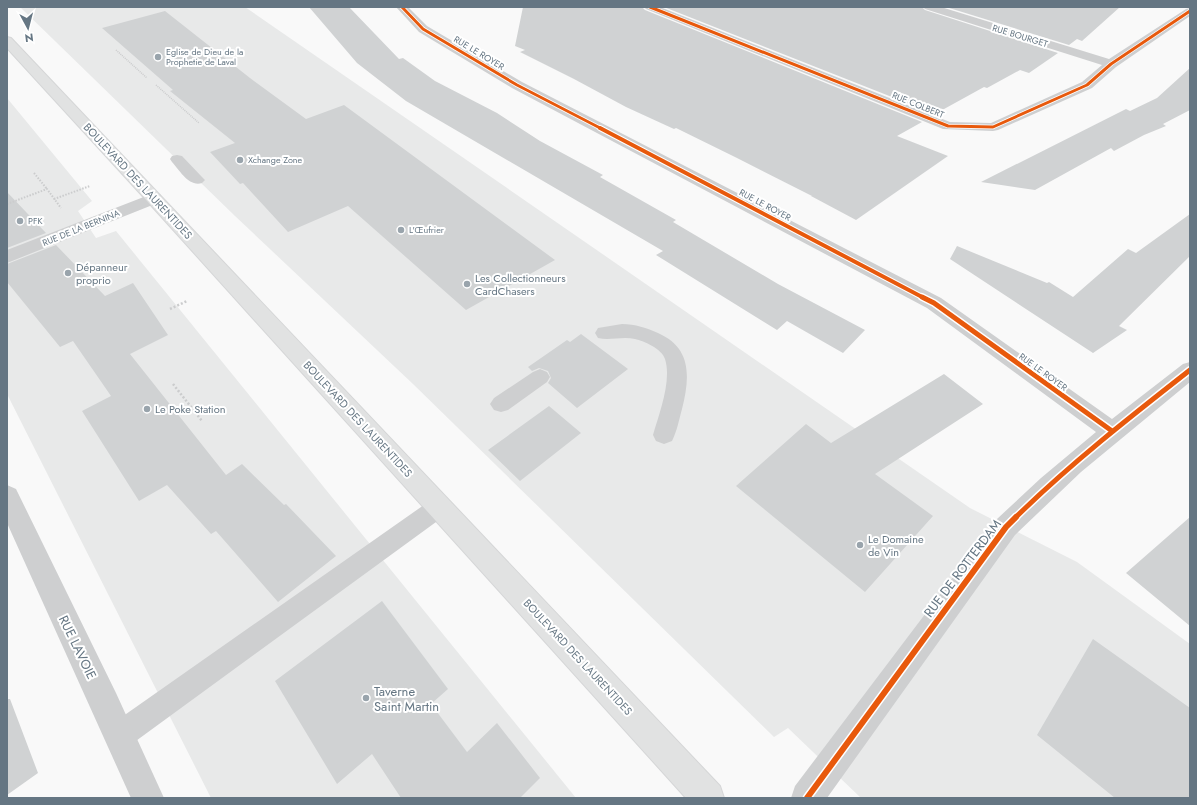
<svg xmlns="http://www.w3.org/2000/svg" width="1197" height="805" viewBox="0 0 1197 805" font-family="Jost,sans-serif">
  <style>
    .built { fill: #e8e9e9 }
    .building { fill: #d0d2d3 }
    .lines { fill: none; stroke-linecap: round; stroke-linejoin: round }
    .secondary-casing { stroke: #d5d6d7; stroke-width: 2 }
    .path-far2 { stroke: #cbcccd; stroke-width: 1.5; stroke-dasharray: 1 1; stroke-linecap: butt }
    .path-far1 { stroke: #cbcccd; stroke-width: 2; stroke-dasharray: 1.5 1.5; stroke-linecap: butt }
    .path { stroke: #cbcccd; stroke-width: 2.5; stroke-dasharray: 2 2; stroke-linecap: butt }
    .lane { fill: #cecfd0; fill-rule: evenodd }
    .street { fill: #cecfd0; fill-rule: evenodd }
    .secondary { fill: #e1e2e2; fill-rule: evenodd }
    .cycleway-far3-casing { stroke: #fff; stroke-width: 4.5 }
    .cycleway-far2-casing { stroke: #fff; stroke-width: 6 }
    .cycleway-far1-casing { stroke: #fff; stroke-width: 8 }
    .cycleway-casing { stroke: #fff; stroke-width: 9 }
    .cycleway-far3 { stroke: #e8590c; stroke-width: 3 }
    .cycleway-far2 { stroke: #e8590c; stroke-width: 4 }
    .cycleway-far1 { stroke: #e8590c; stroke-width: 5 }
    .cycleway { stroke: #e8590c; stroke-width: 6 }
    .poi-dot { fill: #99a4ac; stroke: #fff; stroke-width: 1.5 }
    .labels { text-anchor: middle; stroke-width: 4; stroke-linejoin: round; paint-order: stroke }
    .far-street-label { font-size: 9px; fill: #657683; stroke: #fff }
    .far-poi-label { font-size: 9px; fill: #657683; stroke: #fff; text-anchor: start }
    .street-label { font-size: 11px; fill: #657683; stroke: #fff }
    .poi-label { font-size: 11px; fill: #657683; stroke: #fff; text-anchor: start }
    .near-street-label { font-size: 13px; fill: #657683; stroke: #fff }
    .near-poi-label { font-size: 13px; fill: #657683; stroke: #fff; text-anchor: start }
  </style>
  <rect width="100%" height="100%" fill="#f9f9f9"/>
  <path class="built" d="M20,7H245L970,508L1077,562L1190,644V798H861L788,728L774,737L413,384L235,216Z
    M7,98L92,201L78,211L96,238L116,231L576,798H211L7,394Z"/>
  <path class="building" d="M309,7H349L399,59L403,58L435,81L497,113L540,141L603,175L600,177L676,220L673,222L778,284L865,330L843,353L787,321L777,330L656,255L663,251L406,101L357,63Z
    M523,7H642L645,10L922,122L897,136L948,156L856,220L811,196H812L737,158L676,128L674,129L626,107L574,79L520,52L525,50L515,46Z
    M664,7H922L925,10L1058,53L1029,73L1020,70L987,88L984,87L935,114Z
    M946,7H1120L1082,41L1077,39L1069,45Z
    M165,11L250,78L306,119L344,105L555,260L466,310L348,206L288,232L243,183L240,184L210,152L235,143L170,91L173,90L102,28Z
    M1190,68V110L1163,124L1166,126L1144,135L1114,151L1111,148L1035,190L981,182L1126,109L1130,111L1157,98Z
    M7,192L46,233L7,248Z
    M1190,214V256L1119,326L1127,330L1093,353L950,259L957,246L1047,283L1049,282L1073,297L1128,249L1136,253Z
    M56,245L105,296L133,283L168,335L130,354L226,475L242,464L284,505L286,504L336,556L278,602L216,531L211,534L167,485L139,501L82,411L111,396L73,341L60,347L7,282V264Z
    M581,334L628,369L577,408L548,383L551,378L548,371L539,368L532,371L528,367L567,340L570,342Z
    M944,374L983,404L875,474L933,516L865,592L736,486L806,424L831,443Z
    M549,406L581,433L520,481L488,450Z
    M1190,517V626L1126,573Z
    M382,601L448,689L431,704L467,752L497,723L540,778L520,798H401L372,754L337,784L275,681Z
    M1093,639L1190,708V798H1115L1037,735Z
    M7,699H10L38,773L7,795Z"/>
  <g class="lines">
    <g class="secondary-casing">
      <path id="secondary" d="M7,37L11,38L720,786L724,798H686L148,202L7,48Z"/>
    </g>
    <path class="path-far2" d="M116,50L147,78
      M156,85L199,123"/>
    <path class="path-far1" d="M34,173L47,189
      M54,199L90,186
      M7,204L47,189L61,208"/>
    <path class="path" d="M170,309L187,301
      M173,384L202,421"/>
    <path class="lane" d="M177,155L182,156L202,177L205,180L202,183C189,187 180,171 172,162L170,159L172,156Z
      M622,324C635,324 647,328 658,333C692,348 690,377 682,409C679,420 677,431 672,441L664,444L656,441L653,435C659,414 672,381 665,359C662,349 644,341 635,339C622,336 610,341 598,338L595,333L598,328Z
      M540,369L547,372L550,377L547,382L508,410L501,412L494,410L490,404L494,398L533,372Z
      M439,497L447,500L451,507L447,514L129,746L119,751L109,746L104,736L109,726L431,500Z"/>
    <path class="street" d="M396,7H408L427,26L522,82L941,298L1112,419L1183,364L1190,362V382L1081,472L1015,535L827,798H791L795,786L997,519L1041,478L1096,432L927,308L512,88L419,32Z
      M644,7H660L950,122L991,123L1082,82L1102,65L925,9L923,7H941L1109,59L1186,9L1190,8V16L1116,67L1092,88L998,130L993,131L943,129L646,9Z
      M154,193L160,194L162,198L160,202L7,263V250Z
      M7,485L16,489L116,693L164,798H131L7,523Z"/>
    <use href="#secondary" class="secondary"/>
    <g class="cycleway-far3-casing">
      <path id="cycleway-far3" d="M402,7L423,29L517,85L602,129
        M650,7L948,126L993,127L1087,85L1111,64L1190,11"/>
    </g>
    <g class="cycleway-far2-casing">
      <path id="cycleway-far2" d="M600,128L924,298"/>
    </g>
    <g class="cycleway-far1-casing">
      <path id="cycleway-far1" d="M922,297L934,303L1112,431
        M1015,518C1070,464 1130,417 1190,370"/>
    </g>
    <g class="cycleway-casing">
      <path id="cycleway" d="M807,798L1006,527L1016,517"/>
    </g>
    <use href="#cycleway-far3" class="cycleway-far3"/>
    <use href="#cycleway-far2" class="cycleway-far2"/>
    <use href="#cycleway-far1" class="cycleway-far1"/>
    <use href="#cycleway" class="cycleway"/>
  </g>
  <g class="poi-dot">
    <circle cx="158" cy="57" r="4"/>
    <circle cx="240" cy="160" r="4"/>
    <circle cx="20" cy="221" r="4"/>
    <circle cx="401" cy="230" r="4"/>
    <circle cx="68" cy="273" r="4"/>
    <circle cx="467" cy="284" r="4"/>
    <circle cx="147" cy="409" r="4"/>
    <circle cx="860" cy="545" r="4"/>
    <circle cx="366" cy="698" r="4"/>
  </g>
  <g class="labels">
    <g class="far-street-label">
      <text transform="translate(1020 36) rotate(17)" y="3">RUE BOURGET</text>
      <text transform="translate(479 53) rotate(31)" y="3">RUE LE ROYER</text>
      <text transform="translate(918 105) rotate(22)" y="3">RUE COLBERT</text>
      <text transform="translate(765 205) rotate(28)" y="3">RUE LE ROYER</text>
      <text transform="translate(81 228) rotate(-22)" y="3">RUE DE LA BERNINA</text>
      <text transform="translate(1043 372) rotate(36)" y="3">RUE LE ROYER</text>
    </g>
    <g class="far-poi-label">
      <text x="166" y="55">Eglise de Dieu de la<tspan x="166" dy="10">Prophetie de Laval</tspan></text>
      <text x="248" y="163">Xchange Zone</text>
      <text x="28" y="224">PFK</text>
      <text x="409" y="233">L'Œufrier</text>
    </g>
    <g class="street-label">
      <text transform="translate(138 181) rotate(47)" y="4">BOULEVARD DES LAURENTIDES</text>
      <text transform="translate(358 419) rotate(47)" y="4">BOULEVARD DES LAURENTIDES</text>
      <text transform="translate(578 657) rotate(47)" y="4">BOULEVARD DES LAURENTIDES</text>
    </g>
    <g class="poi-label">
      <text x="76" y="271">Dépanneur<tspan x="76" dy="13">proprio</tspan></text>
      <text x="475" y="282">Les Collectionneurs<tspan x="475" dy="13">CardChasers</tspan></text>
      <text x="155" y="413">Le Poke Station</text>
      <text x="868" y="543">Le Domaine<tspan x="868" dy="13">de Vin</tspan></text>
    </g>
    <g class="near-street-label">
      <text transform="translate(962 568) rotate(-53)" y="5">RUE DE ROTTERDAM</text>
      <text transform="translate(78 647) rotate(64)" y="5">RUE LAVOIE</text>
    </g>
    <g class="near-poi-label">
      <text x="374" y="696">Taverne<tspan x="374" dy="15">Saint Martin</tspan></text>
    </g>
  </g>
  <rect width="1197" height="805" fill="none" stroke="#657683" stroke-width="16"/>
  <g transform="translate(28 28) rotate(173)" stroke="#ffffff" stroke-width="3" paint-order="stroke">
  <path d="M0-3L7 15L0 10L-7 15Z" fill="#657683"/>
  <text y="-6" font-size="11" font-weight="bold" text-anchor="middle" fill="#657683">N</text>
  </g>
</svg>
